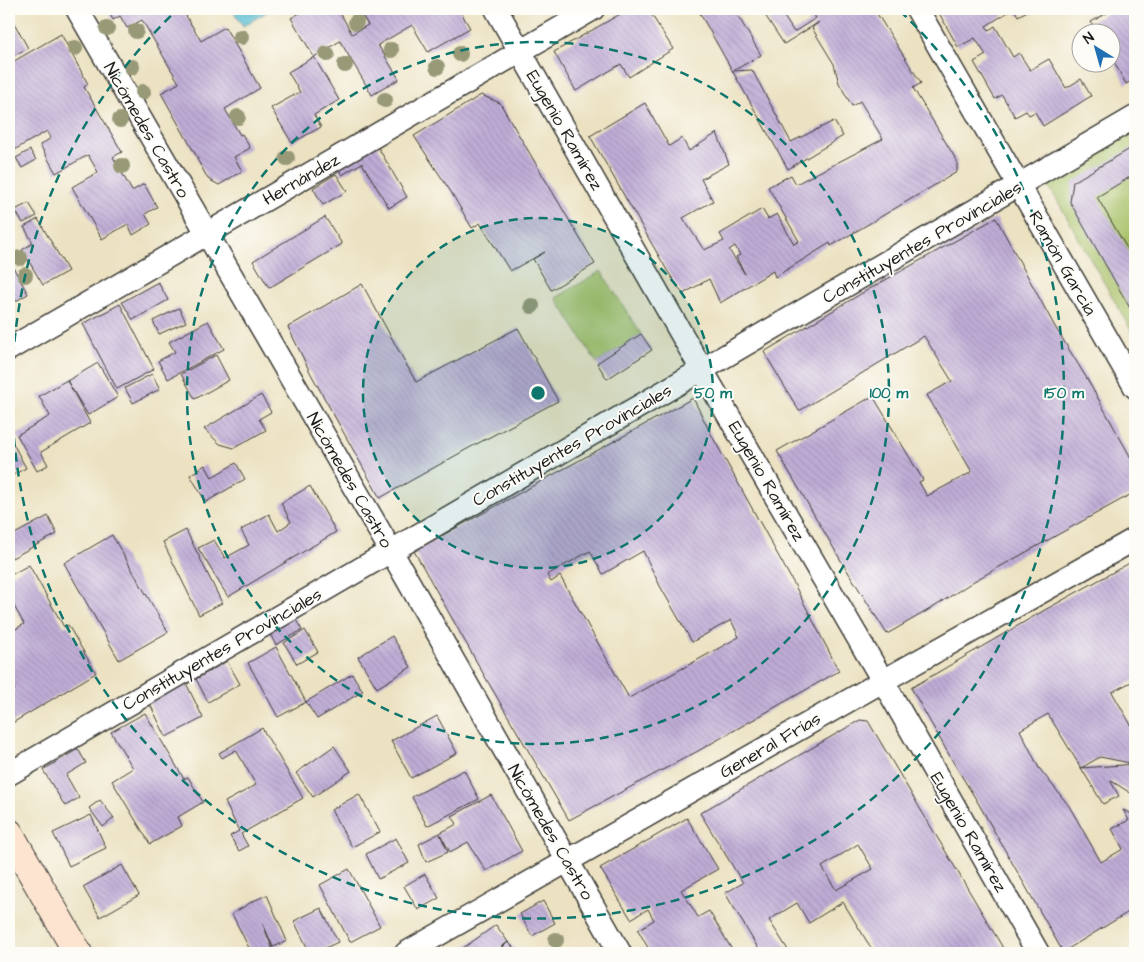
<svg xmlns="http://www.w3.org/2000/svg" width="1144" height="962" viewBox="0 0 1144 962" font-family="'Architects Daughter',sans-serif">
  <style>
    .grass { fill: #a8c167; stroke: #626e42 }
    .water { fill: url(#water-ripples); stroke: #386c76 }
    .building { fill: url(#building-back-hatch); fill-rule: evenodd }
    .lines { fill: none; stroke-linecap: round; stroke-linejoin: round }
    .street-casing { stroke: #3b3a35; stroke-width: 25 }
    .secondary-casing { stroke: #3b3a35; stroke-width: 30 }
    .street { stroke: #fff; stroke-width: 22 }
    .secondary { stroke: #fde4d0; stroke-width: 28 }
    .tree { fill: #989977 }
    .ring { fill: none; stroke: #0f766e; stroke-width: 2.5; stroke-dasharray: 9 6 }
    .labels { text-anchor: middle; stroke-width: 4; stroke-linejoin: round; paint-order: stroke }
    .street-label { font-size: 18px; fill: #1c1c1c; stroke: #fdfcf7 }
    .centre { fill: #0f766e; stroke: #fdfcf7; stroke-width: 2.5 }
    .ring-label { font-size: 15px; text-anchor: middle; font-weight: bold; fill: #0f766e; stroke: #fdfcf7; stroke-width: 4; stroke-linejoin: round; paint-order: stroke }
  </style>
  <defs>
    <pattern id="water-ripples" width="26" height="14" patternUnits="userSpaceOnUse" patternTransform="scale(1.25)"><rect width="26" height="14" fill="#53bbd0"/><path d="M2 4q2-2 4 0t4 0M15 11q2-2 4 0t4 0" fill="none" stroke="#48a0b2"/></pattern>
    <pattern id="building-back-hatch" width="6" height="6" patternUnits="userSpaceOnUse" patternTransform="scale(1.25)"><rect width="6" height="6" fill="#bfacd6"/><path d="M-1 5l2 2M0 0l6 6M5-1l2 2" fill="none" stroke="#a493b7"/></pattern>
  </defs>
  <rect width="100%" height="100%" fill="#fdfcf7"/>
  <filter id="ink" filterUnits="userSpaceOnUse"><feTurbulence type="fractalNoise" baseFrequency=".02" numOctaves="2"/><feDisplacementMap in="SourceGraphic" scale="10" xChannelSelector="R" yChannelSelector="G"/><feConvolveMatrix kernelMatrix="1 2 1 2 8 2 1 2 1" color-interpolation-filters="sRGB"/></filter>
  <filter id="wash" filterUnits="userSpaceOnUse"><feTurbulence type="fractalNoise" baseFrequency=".0096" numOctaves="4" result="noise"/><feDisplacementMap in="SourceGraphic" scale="20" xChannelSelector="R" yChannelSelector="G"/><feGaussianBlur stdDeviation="1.12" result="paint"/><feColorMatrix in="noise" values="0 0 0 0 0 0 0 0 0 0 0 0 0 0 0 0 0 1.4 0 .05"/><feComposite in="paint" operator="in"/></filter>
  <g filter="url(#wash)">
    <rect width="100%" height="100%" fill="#ece2c2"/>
    <path class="grass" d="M1135,129V337L1046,181Z
      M601,271L641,334L597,363L556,298Z"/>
    <path class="water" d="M240,9H272L243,26L234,12Z"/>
    <g id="blocks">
      <path class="building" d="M107,9H182L201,41L225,27L260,88L225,109L240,135L242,134L250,148L234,157L242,171L219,185L208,179L197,159H198L161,93L179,83L142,20L127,28L120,16L113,20Z
        M307,9H338L352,34L368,25L358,9H459L470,28L428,52L412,25L378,45L399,79L372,95L340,41L314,57L339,100L314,115L321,127L292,143L271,108L300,92L288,72L314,57L291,18Z
        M629,9H648L673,49L629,77L621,64L576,91L554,52Z
        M699,9H734L761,55L733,71L752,70L791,142L834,121L843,136L788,169L698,10Z
        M761,9H779L794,32L816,18L810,9H874L921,83L913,88L957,161V172L831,246L830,243L775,277L773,271L720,303L709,279L683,294L668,272L590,136L645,103L669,146L682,138L689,151L717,133L729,164L701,179L713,201L683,218L704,250L724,241L720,234L762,209L768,219L777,214L794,244L799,241L768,187L791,175L796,184L883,139L860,101L852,106L839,83L834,64L812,28L819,22L784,44ZM735,246L740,255L736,257L745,274L729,250Z
        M946,9H1013L986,26L989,30L995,26L1013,57L1019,53L1030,70L1049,59L1066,88L1081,79L1091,96L1043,126L1035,112L1029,115L1026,111L1015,117L1002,95L995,99L974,62L986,55L975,38L958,47L939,13Z
        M1014,9H1031L1018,16Z
        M1111,9H1135V79L1126,84L1112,58V32H1097L1091,22L1112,10Z
        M9,14L28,48L9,58Z
        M61,34L88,84L84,87L122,152L113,157L132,191L144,184L157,207L145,214L151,224L133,235L128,224L102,239L72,187L98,172L88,155L56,173L40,145L51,138L47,131L9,153V130L14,127L9,117V64Z
        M481,95L500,103L595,264L551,290L533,259L545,252L510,271L480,223L472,228L451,192L414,136Z
        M375,142L407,197L389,208L362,163L342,175L336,165Z
        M1135,146V174L1097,197L1135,262V317L1070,202L1073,182Z
        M30,150L36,160L22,168L16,158Z
        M336,174L347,191L323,205L313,188Z
        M29,203L37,216L23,223L15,210Z
        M325,217L342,244L269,288L253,261Z
        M996,218L1054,325L1086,377L1135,465V492L974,581L937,605L887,634L840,559L777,451L873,396L923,480L919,482L927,496L972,472L927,395L952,381L924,336L799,411L764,352L864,292Z
        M38,219L68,271L43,285L22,250L33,243L24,227Z
        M9,260L28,294L9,305Z
        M158,282L168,300L133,320L122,302Z
        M362,284L416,382L518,328L558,401L469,448L380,498L311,374L288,327Z
        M120,304L154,369L117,389L83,324Z
        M179,308L186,322L159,334L153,321Z
        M208,321L224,349L168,379L158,361L175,352L169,342Z
        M641,334L652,350L607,379L597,363Z
        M216,355L229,380L195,399L181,374Z
        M98,363L118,397L88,415L67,381Z
        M152,374L160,389L133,403L125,388Z
        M67,380L90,423L41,452L48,465L37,471L17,435L50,416L39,396Z
        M261,395L271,412L259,419L266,430L234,448L220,444L204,429Z
        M693,398L712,436L794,584L839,671L698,751L569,820L488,682L414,551ZM590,551L603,574L643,551L660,586L692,642L731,620L739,637L629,698L560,576L551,582L547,575Z
        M9,436L26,468L9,477Z
        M236,463L245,479L206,502L190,475L205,465L212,477Z
        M310,486L336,532L228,597L198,548L214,540L225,558L249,545L241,530L269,514L278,531L291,522L281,503Z
        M48,516L57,534L12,558L9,551V537Z
        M186,530L222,603L199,615L163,542Z
        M112,535L168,632L119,660L64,563Z
        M1135,560V680L1112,692L1135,732V764L1100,757L1081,768L1048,714L1020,730L1039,768L1069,806L1101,862L1123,849L1112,829L1129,820L1123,810L1135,815V908L1063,952L977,801L956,767L911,688L1043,611Z
        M29,565L64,627L68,625L96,673L9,725V694L15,690L9,681V653L12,652L9,646V633L24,624L9,597V576Z
        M292,613L302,630L276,645L266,627Z
        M305,630L318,652L297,664L284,643Z
        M392,636L411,667L377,688L358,657Z
        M276,647L306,702L352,674L363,691L317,719L306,702L278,717L248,663Z
        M227,661L240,684L208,702L196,679Z
        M186,683L203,718L166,737L149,702Z
        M145,713L184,779L188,777L203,802L178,817L182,826L150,844L112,781L133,768L111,732Z
        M437,716L457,753L411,778L391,741Z
        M860,720L868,721L1006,953H899L898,952L895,953H874L843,902L809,923L797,903L769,920L790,953H761L725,893L743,883L700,813ZM858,844L873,869L836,890L822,867Z
        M262,728L303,798L241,834L248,846L239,851L230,836L239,831L225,802L256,785L236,750L222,758L219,753Z
        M334,746L351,771L313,797L296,773Z
        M78,749L86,763L66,775L79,798L65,806L43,770Z
        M1135,764L1132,794L1110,780L1119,796L1103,804L1081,768Z
        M464,770L479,799L427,826L412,797Z
        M359,794L380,832L352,847L331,810Z
        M491,795L522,851L486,871L468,842L450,852L440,834L448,852L426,862L419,844L457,824L452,816Z
        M100,800L114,818L103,827L89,808Z
        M91,815L106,848L69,866L53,833Z
        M687,818L718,869L681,890L698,917L709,911L734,953H651L638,930L654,920L648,909L631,919L600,868Z
        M396,838L409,863L378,879L366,854Z
        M122,865L139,895L100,917L83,887Z
        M349,869L380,926L350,942L320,885Z
        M425,874L439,898L418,910L404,886Z
        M267,895L287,941L273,947L263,924L274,953H243L250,950L232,914L253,901Z
        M543,901L555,923L532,936L520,914Z
        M321,908L338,942L315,953H310L294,921Z
        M496,925L508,942L493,953H456Z
        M508,942L519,953H497Z"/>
    </g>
  </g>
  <g filter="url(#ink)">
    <use href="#blocks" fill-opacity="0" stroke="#3b3a35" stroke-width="1"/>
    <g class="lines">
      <g class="street-casing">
        <path id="street" d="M77,9L391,551L620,953
          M496,9L702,370L883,681L1038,953
          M917,9L1135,387
          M9,349L593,9
          M9,774L1135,117
          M406,953L883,681L1135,539"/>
      </g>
      <g class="secondary-casing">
        <path id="secondary" d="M9,833L78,953"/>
      </g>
      <use href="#street" class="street"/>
      <use href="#secondary" class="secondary"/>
    </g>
    <g class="tree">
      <circle cx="356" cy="22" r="8"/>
      <circle cx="107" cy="28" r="8"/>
      <circle cx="136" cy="31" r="8"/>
      <circle cx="241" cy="37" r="8"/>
      <circle cx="75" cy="48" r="8"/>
      <circle cx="391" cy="50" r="8"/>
      <circle cx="327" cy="54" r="8"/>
      <circle cx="460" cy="54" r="8"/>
      <circle cx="345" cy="65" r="8"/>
      <circle cx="132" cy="67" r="8"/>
      <circle cx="437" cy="67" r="8"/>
      <circle cx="143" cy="92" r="8"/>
      <circle cx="385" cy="100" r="8"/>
      <circle cx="238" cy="117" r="8"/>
      <circle cx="120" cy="120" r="8"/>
      <circle cx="287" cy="158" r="8"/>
      <circle cx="122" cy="166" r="8"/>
      <circle cx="20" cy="258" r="8"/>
      <circle cx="25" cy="275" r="8"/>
      <circle cx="532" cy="306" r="8"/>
      <circle cx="556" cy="940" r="8"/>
    </g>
  </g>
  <circle cx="538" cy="393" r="175" fill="#0f766e" fill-opacity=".12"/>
  <g class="ring">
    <circle cx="538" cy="393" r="175"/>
    <circle cx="538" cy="393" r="351"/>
    <path d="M900 11A526 526 0 1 1 176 11"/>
  </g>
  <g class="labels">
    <g class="street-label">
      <text transform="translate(147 130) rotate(60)" y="6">Nicómedes Castro</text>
      <text transform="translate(565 130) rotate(60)" y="6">Eugenio Ramírez</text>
      <text transform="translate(301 179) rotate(-30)" y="6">Hernández</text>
      <text transform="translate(922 242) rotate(-30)" y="6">Constituyentes Provinciales</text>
      <text transform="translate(1063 263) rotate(60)" y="6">Ramón García</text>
      <text transform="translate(572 445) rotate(-30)" y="6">Constituyentes Provinciales</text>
      <text transform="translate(350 480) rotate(60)" y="6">Nicómedes Castro</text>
      <text transform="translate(767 481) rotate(60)" y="6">Eugenio Ramírez</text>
      <text transform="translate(222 649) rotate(-30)" y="6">Constituyentes Provinciales</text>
      <text transform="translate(770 745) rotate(-30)" y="6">General Frías</text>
      <text transform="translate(551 832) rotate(60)" y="6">Nicómedes Castro</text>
      <text transform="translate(969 832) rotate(60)" y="6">Eugenio Ramírez</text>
    </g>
  </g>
  <circle cx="538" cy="393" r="8" class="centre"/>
  <g class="ring-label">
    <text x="713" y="398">50 m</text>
    <text x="889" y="398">100 m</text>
    <text x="1064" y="398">150 m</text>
  </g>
  <rect width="1144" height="962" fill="none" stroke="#fdfcf7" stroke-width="30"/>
  <g transform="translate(1096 48) rotate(323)"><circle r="24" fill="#fdfcf7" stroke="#a3a29f"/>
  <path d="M0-4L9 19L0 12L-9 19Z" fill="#1f6fb2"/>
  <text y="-8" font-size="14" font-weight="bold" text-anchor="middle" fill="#1c1c1c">N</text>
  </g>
</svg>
